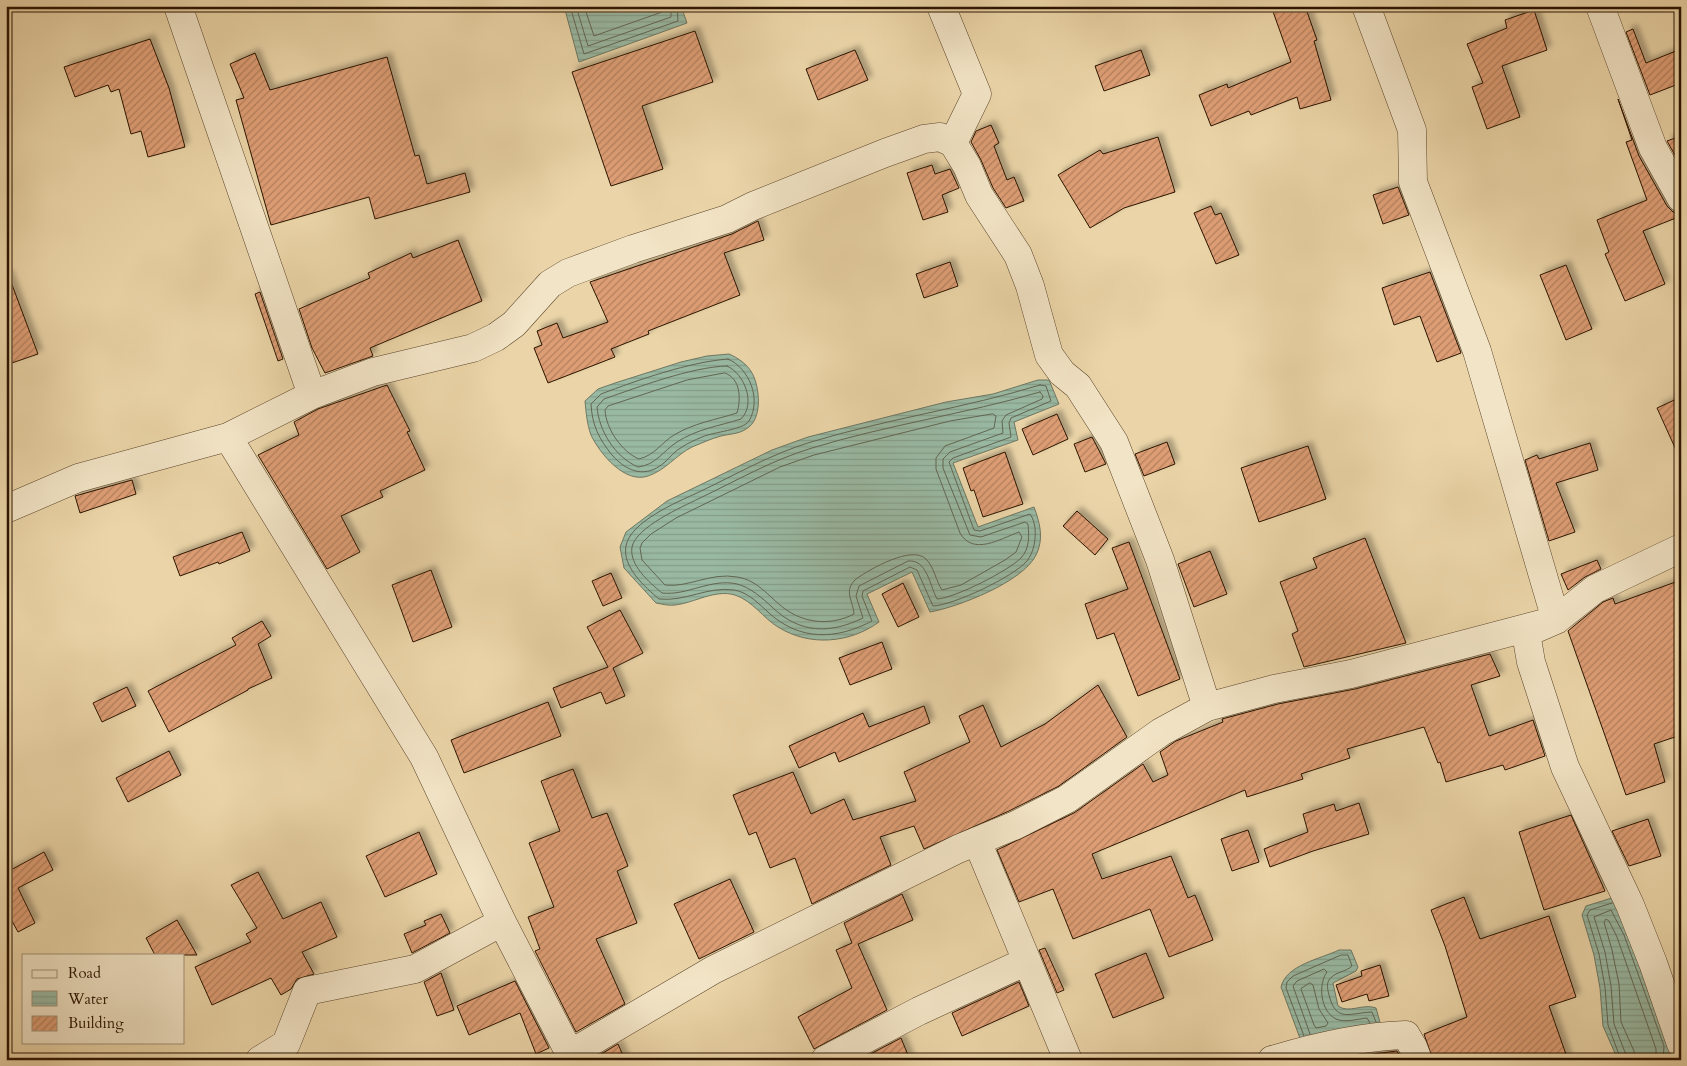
<svg xmlns="http://www.w3.org/2000/svg" width="1687" height="1066" viewBox="0 0 1687 1066" font-family="Cardo,serif">
  <style>
    .water { fill: url(#water-rules); stroke: #6d7762 }
    .lines { fill: none; stroke-linecap: round; stroke-linejoin: round }
    .shore { stroke: #626652; stroke-width: 1 }
    .building { fill: url(#building-hatch); stroke: #2b1400; filter: url(#shadow) }
    .minor-casing { stroke: #5b442a; stroke-width: 29 }
    .minor { stroke: #f2e4c6; stroke-width: 28 }
  </style>
  <defs>
    <pattern id="water-rules" width="6" height="5" patternUnits="userSpaceOnUse" patternTransform="scale(1.25)"><rect width="6" height="5" fill="#99b9a3"/><path d="M0 2.5h6" fill="none" stroke="#849e8b"/></pattern>
    <pattern id="building-hatch" width="6" height="6" patternUnits="userSpaceOnUse" patternTransform="scale(1.25)"><rect width="6" height="6" fill="#de9e75"/><path d="M-1 1l2-2M0 6l6-6M5 7l2-2" fill="none" stroke="#b4805e"/></pattern>
    <filter id="shadow"><feDropShadow dx="4.5" dy="-4.5" stdDeviation="2.5" flood-color="#0004"/></filter>
  </defs>
  <rect width="100%" height="100%" fill="#ebd5a8"/>
  <filter id="stains"><feTurbulence type="fractalNoise" baseFrequency=".004" numOctaves="4"/><feColorMatrix values="0 0 0 0 .2 0 0 0 0 .09 0 0 0 0 .02 0 0 0 .5 -.17"/></filter>
  <radialGradient id="worn" r=".72"><stop offset=".6" stop-color="#630" stop-opacity="0"/><stop offset="1" stop-color="#630" stop-opacity=".3"/></radialGradient>
  <path class="water" d="M564,6H681L687,23L579,62Z
    M729,354C738,358 747,364 752,373C760,387 763,420 746,429C739,434 729,434 721,436C710,439 702,443 692,447C676,455 666,470 648,476C625,484 600,454 591,435C587,424 586,412 585,401L598,389L615,383L681,362L707,356Z
    M1038,380H1049L1059,404L1014,422L1018,440L953,463L978,527L1034,507C1040,523 1044,539 1036,555C1023,582 958,607 930,612L912,572L867,594L879,622C850,643 810,647 778,627C763,618 753,601 735,595C715,589 694,603 675,605C669,606 662,604 656,603L624,568L620,547L626,532L667,501L772,450L808,437L946,402L993,394Z
    M1615,897L1677,1053L1672,1060H1618L1603,1026L1600,988L1594,955L1582,915L1586,906Z
    M1339,950H1351L1358,967L1356,971L1333,983L1338,1006C1349,1014 1363,1003 1376,1008L1381,1026L1301,1041L1281,987C1286,965 1320,959 1339,950Z"/>
  <g class="lines">
    <path class="shore" d="M570,6L584,54L678,21L677,6
      M576,6L588,46L671,17V6
      M584,6L594,36L662,12L663,6
      M728,359C749,368 762,399 749,421C743,430 713,432 702,437C695,440 688,443 682,447C675,451 670,457 665,462C646,479 627,472 612,455C599,439 592,425 591,404L601,394C638,380 689,362 728,359Z
      M727,366C745,374 756,404 741,419C719,426 697,429 677,442C663,451 656,465 638,467C615,457 599,431 597,407L604,399C639,387 691,367 727,366Z
      M725,373C741,379 741,399 737,413C715,420 694,423 674,435C661,443 655,455 639,459C622,452 606,429 605,410L608,406L687,380Z
      M1040,385L1046,386L1051,401L1011,418L1009,423L1011,437L953,458L949,462L974,530L980,531L1030,514C1033,518 1034,522 1035,528C1036,539 1034,552 1027,561C1013,577 954,605 933,606L917,570L910,567L863,591L862,596L872,621C836,640 800,641 769,613C759,604 748,592 734,590C708,586 685,602 659,599C645,587 622,567 626,546C630,522 677,502 697,493C735,475 771,454 811,442C887,419 965,408 1040,385Z
      M1040,392L1043,396L1042,399L1006,415L1002,421L1003,433L950,452L943,459V468L970,535L981,537L1025,522L1028,524C1029,536 1030,548 1021,558C1008,571 955,598 937,599C930,586 927,559 908,561L859,586L856,596L863,618C830,634 800,634 772,607C762,598 750,587 737,584C711,578 687,596 662,593C649,582 629,565 632,547C636,527 682,507 698,499C736,481 772,460 812,448C887,425 965,414 1040,392Z
      M993,414L996,416L994,428L945,446L936,458V469L960,533C973,556 1000,539 1019,532L1022,537L1016,552L1005,560L961,585L942,590C936,581 934,567 926,559C912,545 870,569 856,579C843,591 853,600 854,614C833,625 808,624 788,611C771,600 759,580 737,577C711,572 688,588 665,585L642,560L640,548L642,543L651,534L676,518L780,467L814,455L950,421Z
      M1612,903L1590,910L1587,915L1599,954L1605,987L1608,1025L1621,1060
      M1310,983L1313,985L1319,1009L1328,1023L1326,1026L1316,1028L1314,1025L1301,989Z
      M1310,1034L1293,986L1297,981L1324,969L1327,972C1318,984 1320,1011 1336,1019C1345,1023 1357,1019 1367,1018L1370,1023
      M1304,1036L1286,988L1287,982L1293,976L1341,955H1348L1352,966C1346,972 1334,972 1329,980C1326,985 1328,990 1329,995C1336,1023 1349,1013 1372,1012L1376,1022
      M1628,1060L1614,1024L1611,986L1605,952L1594,917L1611,910L1624,935L1664,1046L1663,1060
      M1635,1060L1634,1051L1621,1022L1619,984L1612,950L1604,922L1606,919L1609,921L1617,937L1656,1049V1060"/>
  </g>
  <path class="building" d="M1271,6H1305L1317,40L1314,41L1331,100L1300,109L1297,97L1251,115L1249,111L1211,126L1199,95L1227,84L1228,88L1291,62Z
    M1534,10L1547,50L1502,66L1520,117L1487,129L1472,87L1483,83L1467,44L1507,28L1505,20Z
    M1633,29L1646,63L1681,49V83L1650,95L1626,32Z
    M695,31L713,82L642,106L663,169L611,186L572,72Z
    M150,39L169,88L185,147L148,157L141,131L131,134L119,89L111,92L108,85L75,97L64,67Z
    M855,50L868,80L818,100L806,69Z
    M1141,50L1150,75L1104,91L1095,66Z
    M255,53L270,90L387,57L415,156L419,155L427,184L465,173L470,192L375,219L369,197L271,225L236,100L244,98L230,64Z
    M1618,99L1639,156L1667,206L1673,212L1681,214V216L1643,231L1665,284L1625,301L1605,254L1609,252L1597,220L1647,200L1626,142L1632,140Z
    M991,125L999,143L994,146L1007,180L1014,177L1024,201L1006,208L993,188L981,160L971,142L976,131Z
    M1681,136V166L1667,141Z
    M1158,137L1175,192L1124,208L1090,228L1058,175L1100,150L1103,154Z
    M932,165L935,174L950,169L959,188L942,195L948,212L923,220L907,173Z
    M1398,187L1409,215L1383,224L1373,195Z
    M1211,206L1215,215L1221,213L1239,255L1216,264L1194,213Z
    M758,221L764,240L724,253L740,295L648,331L649,334L611,349L615,357L548,383L534,348L542,345L537,331L557,323L563,338L608,322L590,282L732,234Z
    M458,240L482,301L370,348L373,356L325,373L312,348L299,309L370,278L368,273L411,253L413,258Z
    M950,262L958,286L924,298L916,274Z
    M1566,265L1592,329L1566,340L1540,275Z
    M1430,272L1461,353L1437,362L1420,316L1394,325L1382,288Z
    M8,274L38,354L6,365V275Z
    M260,292L283,359L278,361L255,294Z
    M387,385L410,431L407,432L425,470L380,491L383,497L341,516L360,552L327,569L258,455L299,435L294,422L318,409Z
    M1681,397V461L1657,408Z
    M1057,414L1068,439L1033,455L1022,429Z
    M1092,437L1106,464L1085,472L1074,444Z
    M1167,442L1175,464L1144,476L1135,454Z
    M1590,443L1598,470L1556,483L1575,532L1549,541L1525,460L1537,455L1539,459Z
    M1308,446L1326,499L1259,522L1241,468Z
    M1005,452L1023,504L983,517L974,490L971,491L963,468Z
    M132,480L136,494L80,513L75,496Z
    M1077,511L1108,539L1095,555L1063,526Z
    M242,532L250,551L219,564L218,562L180,576L173,557Z
    M1365,538L1406,643L1304,667L1292,634L1298,631L1280,582L1317,568L1313,558Z
    M1129,542L1180,679L1138,696L1114,633L1097,639L1085,604L1128,589L1112,548Z
    M1210,551L1227,594L1194,607L1178,564Z
    M1597,560L1601,569L1585,577L1568,590L1561,574Z
    M431,570L452,627L413,642L392,585Z
    M611,573L622,598L603,606L592,581Z
    M1681,580V735L1654,744L1665,782L1626,795L1568,631L1603,602L1613,598L1615,604Z
    M903,583L919,617L898,627L882,594Z
    M620,610L643,653L613,668L625,696L606,704L601,692L561,708L553,688L608,667L587,627Z
    M262,621L271,636L258,644L272,678L248,689V690L169,732L148,691L236,645L232,638Z
    M882,642L892,669L850,685L839,658Z
    M1490,654L1500,676L1471,685L1489,736L1533,720L1545,756L1505,770L1503,765L1446,782L1440,762L1438,763L1424,727L1347,749L1350,758L1301,774L1303,779L1247,797L1245,790L1092,854L1102,879L1171,856L1188,898L1195,895L1213,940L1169,957L1150,909L1073,939L1053,889L1019,902L997,850L1074,813L1143,764L1153,782L1168,775L1160,752L1176,741L1223,722L1222,719L1278,704L1355,689Z
    M1098,685L1127,737L1059,786L1009,811L924,849L914,826L880,837L891,865L812,904L795,858L770,868L756,832L749,835L733,795L793,772L811,814L844,799L853,820L916,801L904,772L970,742L959,716L983,705L1001,747L1045,724Z
    M127,687L136,706L102,722L93,703Z
    M548,702L561,736L464,773L451,740Z
    M924,706L930,723L839,762L835,752L799,768L789,746L863,713L869,727Z
    M169,751L181,775L128,802L116,778Z
    M573,769L592,818L607,813L628,866L617,871L637,923L596,939L625,1004L576,1032L535,951L540,949L528,917L554,907L529,843L560,831L541,781Z
    M1359,803L1369,834L1313,851L1270,867L1264,849L1308,832L1303,814L1334,804L1336,811Z
    M1571,815L1605,891L1544,910L1519,832Z
    M1648,819L1661,856L1629,866L1612,831Z
    M1248,830L1259,862L1232,871L1221,839Z
    M419,832L437,874L385,897L366,856Z
    M44,852L53,870L18,888L35,923L18,932L6,910V865L9,871Z
    M258,872L283,919L321,902L337,937L302,952L314,974L297,979L291,989L281,995L271,978L212,1005L195,967L251,942L246,934L257,928L231,885Z
    M730,879L754,932L699,959L674,904Z
    M902,894L913,920L858,944L887,1010L814,1049L798,1017L852,988L836,950L852,943L844,923Z
    M1464,897L1480,939L1549,916L1576,997L1549,1006L1568,1060H1433L1424,1034L1467,1017L1445,946L1431,910Z
    M441,914L450,933L412,953L404,934L426,925L424,921Z
    M177,920L197,955H155L146,938Z
    M1045,948L1064,990L1057,993L1039,950Z
    M1146,953L1164,998L1113,1018L1095,974Z
    M1380,965L1389,996L1369,1001L1367,994L1342,1002L1336,985L1362,976L1361,971Z
    M441,973L454,1010L437,1016L424,982Z
    M515,981L549,1048L536,1054L520,1013L469,1035L457,1006Z
    M1019,982L1029,1006L962,1036L952,1013Z
    M901,1038L910,1060H859Z
    M618,1044L625,1060H591Z
    M1397,1051L1401,1060H1358L1357,1056Z"/>
  <g class="lines">
    <g class="minor-casing">
      <path id="minor" d="M178,6L312,395
        M941,6L977,94L953,143
        M1366,6L1412,130L1413,182L1477,351L1556,620L1526,633L1531,662L1565,767L1630,905L1653,963L1681,1044
        M1600,6L1653,148L1681,198
        M228,437L312,395L373,372L473,348L496,337L514,324L550,284L568,273L633,249L727,219L753,206L885,153L924,139L940,137L953,143L967,166L979,195L1018,255L1030,286L1049,355L1062,373L1078,386L1114,442L1160,560L1207,707
        M6,509L78,478L228,437L424,757L502,922L570,1054
        M977,841L1068,1060
        M260,1060L286,1044L307,991L415,969L502,922
        M572,1060L570,1054L713,970L958,849L1016,825L1067,799L1161,732L1207,707L1274,689L1351,674L1556,620L1595,589L1681,548
        M825,1060L919,1011L1027,961
        M1272,1060C1312,1048 1364,1036 1406,1035L1413,1047L1418,1060"/>
    </g>
    <use href="#minor" class="minor"/>
  </g>
  <rect width="1687" height="1066" fill="none" stroke="#ebd5a8" stroke-width="25"/>
  <rect x="8" y="8" width="1672" height="1051" fill="none" stroke="#2b1400" stroke-width="2.5"/>
  <rect x="12" y="12" width="1662" height="1041" fill="none" stroke="#2b1400"/>
  <rect x="22" y="954" width="162" height="90" fill="#f2e4c6" stroke="#a29177"/>
  <rect x="32" y="970" width="25" height="8" fill="#f2e4c6" stroke="#a29177"/>
  <text x="68" y="978" font-size="15" fill="#2b1400">Road</text>
  <rect x="32" y="991" width="25" height="15" fill="url(#water-rules)" stroke="#a29177"/>
  <text x="68" y="1004" font-size="15" fill="#2b1400">Water</text>
  <rect x="32" y="1016" width="25" height="15" fill="url(#building-hatch)" stroke="#a29177"/>
  <text x="68" y="1028" font-size="15" fill="#2b1400">Building</text>
  <rect width="100%" height="100%" filter="url(#stains)"/>
  <rect width="100%" height="100%" fill="url(#worn)"/>
</svg>
